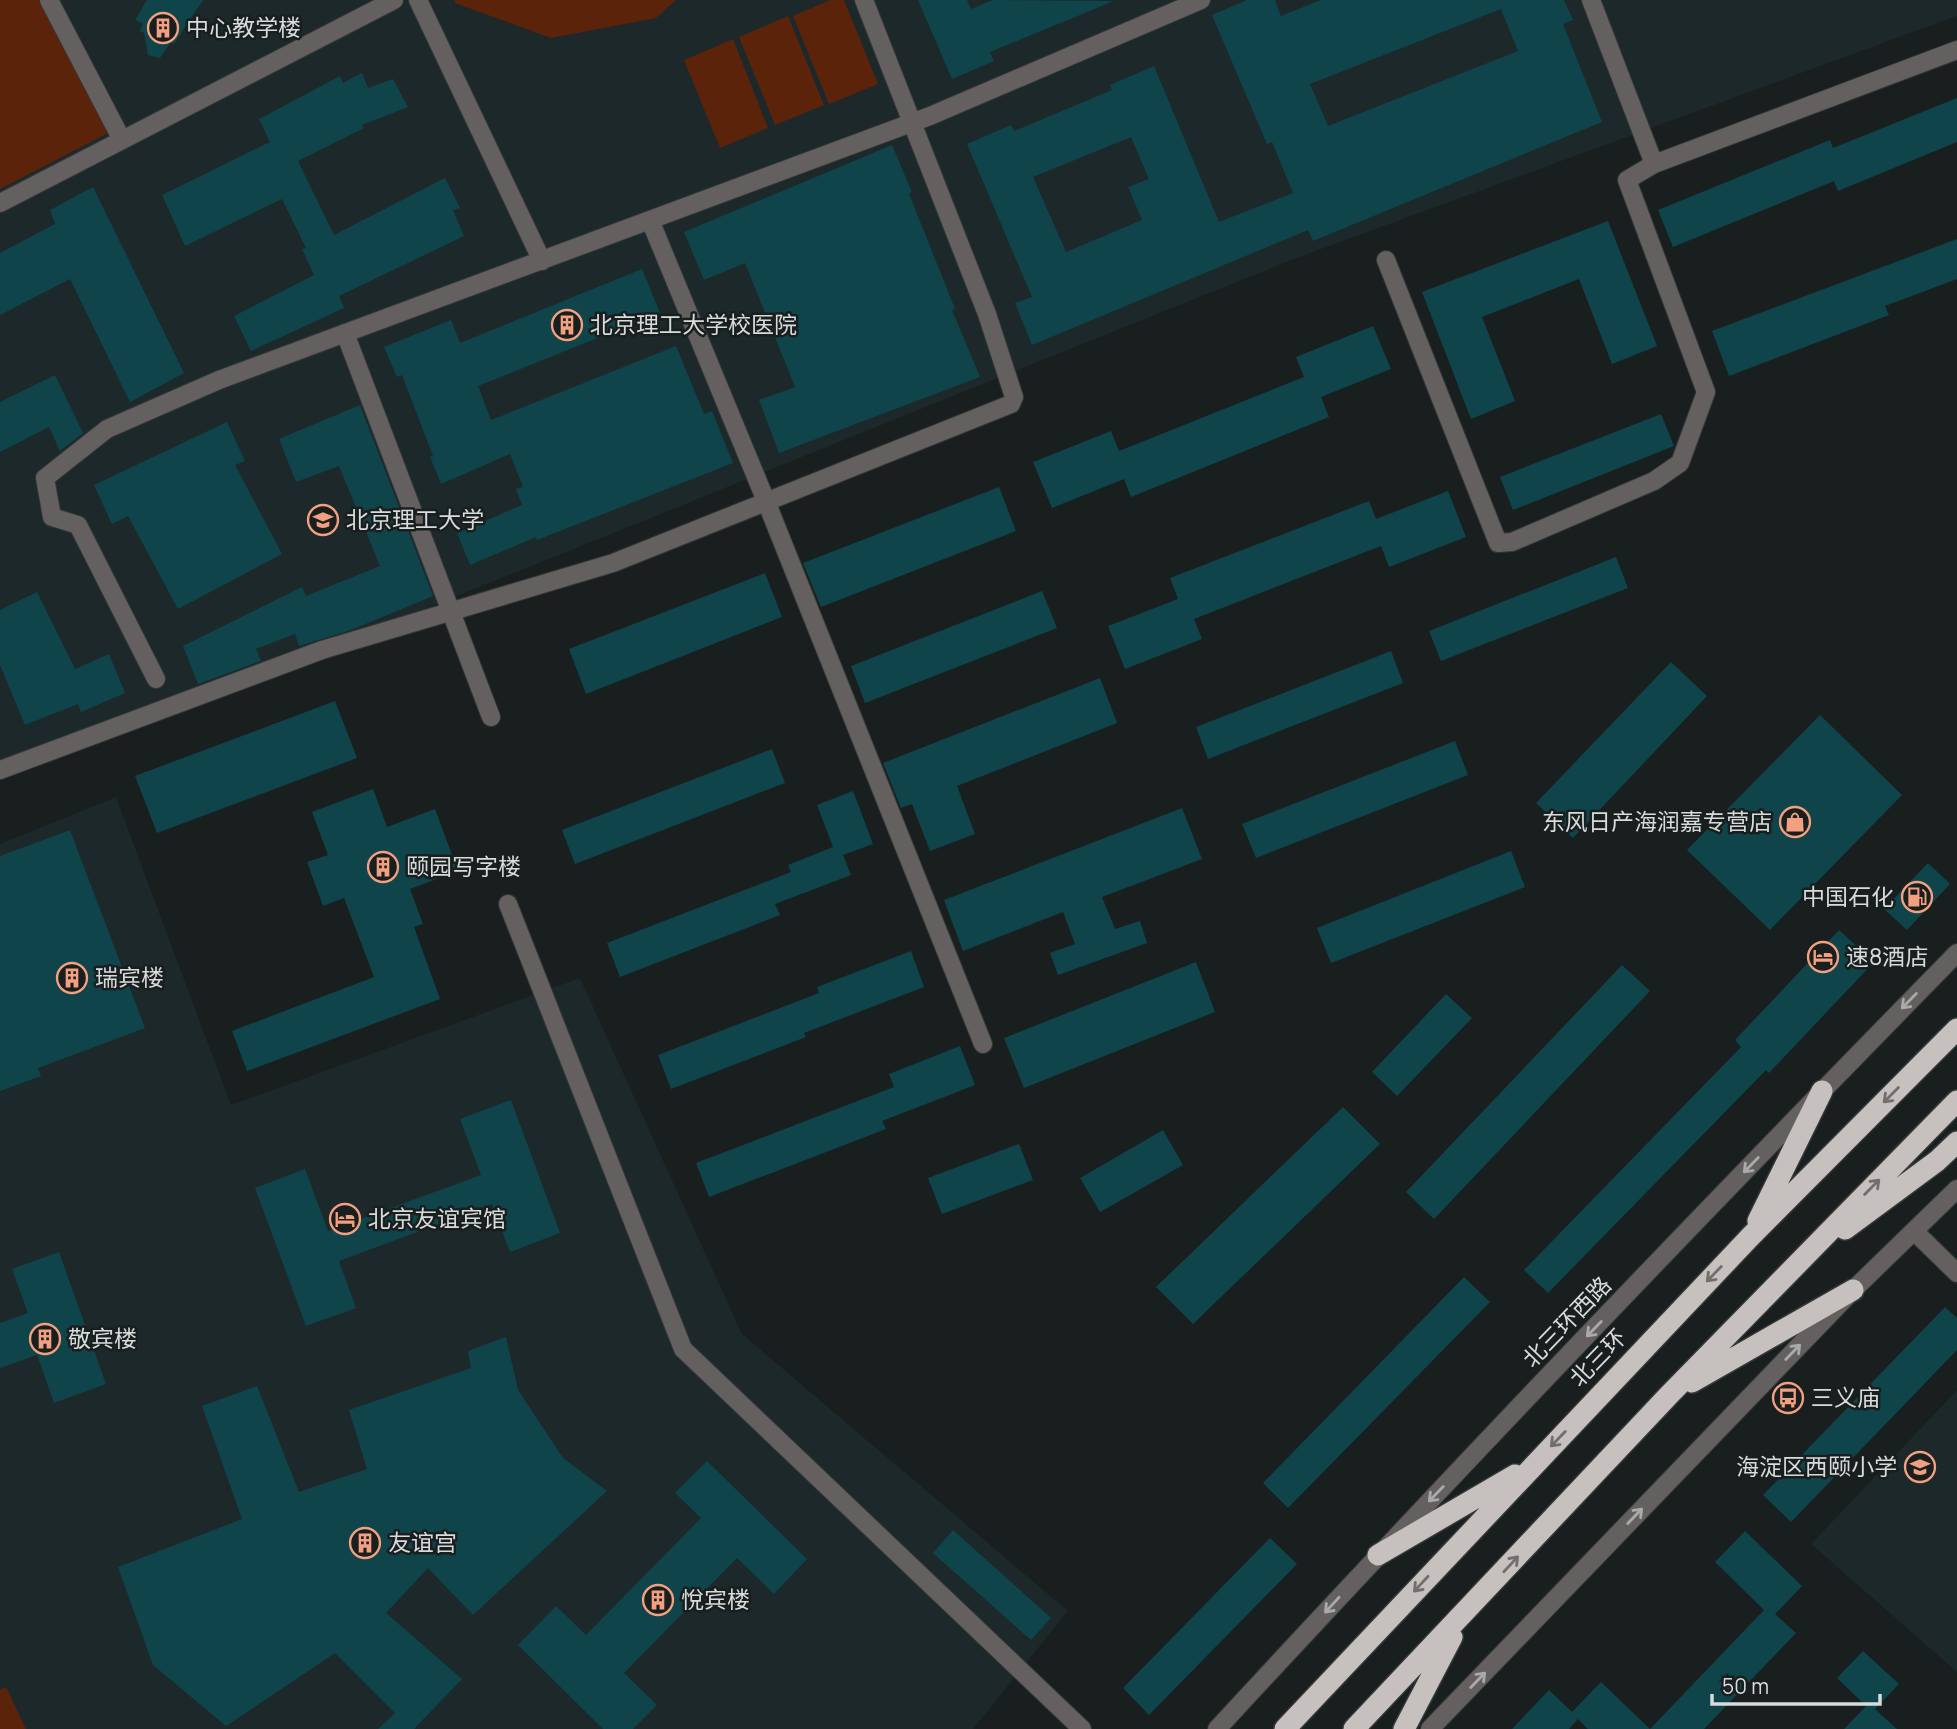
<svg xmlns="http://www.w3.org/2000/svg" width="1957" height="1729" viewBox="0 0 1957 1729" font-family="Manrope,'Noto Sans SC',sans-serif">
  <style>
    .built { fill: #1c282a }
    .green { fill: #5c230b }
    .building { fill: #0f454a; fill-rule: evenodd }
    .lines { fill: none; stroke-linecap: round; stroke-linejoin: round }
    .minor-casing { stroke: #343838; stroke-width: 20 }
    .highway-casing { stroke: #343838; stroke-width: 24 }
    .minor { stroke: #63605f; stroke-width: 18 }
    .highway { stroke: #c6c0be; stroke-width: 21 }
    .oneway { stroke: #a9aaa9 }
    .oneway2 { stroke: #706f6e }
    .labels { text-anchor: middle; stroke-width: 5; stroke-linejoin: round; paint-order: stroke }
    .poi-label { font-size: 23px; fill: #d8dbdb; stroke: #191e1e; text-anchor: start }
    .street-label { font-size: 23px; fill: #d8dbdb; stroke: #191e1e }
  </style>
  <rect width="100%" height="100%" fill="#191e1e"/>
  <path class="built" d="M0,0H1957V16L1291,260L0,780Z
    M116,797L231,1105L580,978L742,1334L1068,1611L973,1729H0V844Z
    M1957,1390V1672L1811,1544Z"/>
  <path class="green" d="M0,0H45L112,131L0,189Z
    M454,0H676L656,18L551,38L455,3Z
    M830,0H844L878,84L829,104L793,16Z
    M788,16L824,105L775,125L739,37Z
    M733,39L768,128L720,148L684,60Z
    M6,1687L26,1729H0V1690Z"/>
  <path class="building" d="M147,0H203L174,44L171,42L160,58L148,55L144,33L140,31L143,24L135,20Z
    M918,0H967L971,9L993,0L1114,1L990,52L994,61L952,79Z
    M1247,0H1275L1281,16L1321,0H1564L1573,20L1563,24L1602,122L1313,241L1308,230L1032,345L1015,303L1032,297L967,144L1011,125L1014,131L1112,90L1110,85L1154,66L1219,222L1293,193L1272,142L1267,144L1212,15ZM1501,9L1518,51L1328,126L1310,84ZM1131,137L1149,179L1128,187L1142,220L1066,252L1033,177Z
    M362,73L368,88L393,79L408,107L362,125L364,128L298,161L334,235L445,178L460,208L453,210L464,236L339,296L344,308L251,351L234,316L314,275L302,249L306,248L282,199L185,246L162,195L270,142L259,119L340,76L343,83Z
    M1957,98V142L1838,191L1834,181L1673,247L1658,210L1830,140L1833,148Z
    M892,145L912,192L909,194L955,309L952,310L980,377L779,453L759,400L795,387L745,263L704,280L684,232Z
    M93,187L184,373L130,402L70,279L0,315V253L55,224L50,210Z
    M1608,221L1657,346L1612,364L1579,279L1482,317L1515,401L1471,419L1422,292Z
    M1957,239V279L1885,306L1889,315L1729,376L1712,331Z
    M642,269L660,313L478,386L491,420L676,346L704,414L712,411L733,463L537,540L536,537L470,565L457,533L522,505L516,489L523,487L510,454L441,484L430,457L433,456L402,375L397,377L384,347L451,320L460,343Z
    M1373,326L1391,369L1321,397L1329,417L1131,497L1124,479L1052,508L1033,462L1111,431L1119,451L1304,377L1296,357Z
    M55,375L83,433L60,451L49,427L0,452V402Z
    M360,405L433,596L351,630L299,646L295,634L256,649L261,661L198,684L183,646L302,587L306,596L380,566L339,466L296,482L279,439Z
    M1661,414L1674,446L1513,510L1500,477Z
    M227,422L245,461L235,465L282,554L178,609L128,516L112,524L94,485Z
    M999,487L1016,531L821,607L803,563Z
    M1448,491L1466,537L1389,567L1381,546L1194,619L1202,639L1125,669L1108,626L1178,599L1170,578L1369,501L1376,519Z
    M1616,557L1628,588L1441,661L1429,631Z
    M765,573L782,617L586,694L569,649Z
    M1042,591L1057,628L865,703L851,666Z
    M37,592L75,669L109,654L125,693L81,712L78,704L25,725L0,665V610Z
    M1391,651L1403,683L1208,759L1196,727Z
    M1671,662L1707,696L1573,838L1536,803Z
    M1100,678L1117,723L957,786L975,834L930,851L912,804L901,808L883,763Z
    M335,701L357,758L157,833L135,776Z
    M1820,715L1902,795L1770,930L1687,850Z
    M1455,741L1468,775L1256,858L1242,824Z
    M772,749L785,783L575,864L562,830Z
    M373,789L387,827L435,809L458,871L410,889L423,924L414,927L440,999L247,1071L232,1031L374,977L344,898L323,906L307,862L328,855L312,812Z
    M853,791L873,844L843,855L851,875L775,904L780,915L620,977L607,943L791,872L788,865L833,847L817,805Z
    M1182,808L1202,859L1102,897L1115,929L1140,921L1147,943L1058,975L1050,953L1075,944L1063,912L963,951L944,900Z
    M70,830L145,1028L38,1068L41,1076L0,1091V856Z
    M1511,851L1525,887L1331,963L1317,928Z
    M1928,863L1950,884L1907,930L1884,909Z
    M1839,930L1874,962L1769,1073L1766,1070L1548,1293L1524,1270L1741,1047L1735,1040Z
    M911,951L924,987L804,1033L806,1037L671,1089L658,1055L819,993L817,987Z
    M1196,962L1215,1012L1024,1088L1004,1038Z
    M1622,965L1650,991L1434,1219L1406,1192Z
    M1446,994L1472,1018L1397,1096L1372,1072Z
    M960,1046L975,1085L882,1121L886,1129L709,1197L696,1163L894,1087L889,1074Z
    M511,1100L560,1233L510,1252L492,1204L339,1261L356,1308L306,1326L255,1188L305,1169L328,1231L481,1175L460,1119Z
    M1343,1107L1380,1144L1193,1324L1156,1287Z
    M1163,1130L1183,1165L1100,1212L1080,1178Z
    M1019,1144L1033,1180L942,1214L928,1178Z
    M59,1252L106,1384L54,1403L37,1355L0,1368V1323L28,1313L12,1269Z
    M1464,1277L1490,1302L1288,1508L1263,1483Z
    M1945,1307L1957,1318V1350L1791,1522L1763,1495Z
    M506,1337L518,1390L563,1458L607,1491L473,1615L428,1568L386,1613L462,1679L414,1729H378L395,1713L335,1653L226,1726L153,1665L118,1567L242,1519L202,1406L257,1386L299,1492L367,1469L349,1410L471,1368L468,1351Z
    M707,1461L807,1559L774,1594L737,1558L624,1673L657,1705L633,1729H603L518,1645L556,1606L586,1635L701,1518L675,1493Z
    M953,1530L1051,1618L1031,1640L933,1553Z
    M1745,1531L1802,1586L1775,1614L1796,1633L1704,1729H1588L1578,1719L1569,1729H1512L1549,1690L1572,1712L1601,1682L1650,1729L1764,1610L1715,1562Z
    M1270,1538L1297,1564L1149,1715L1123,1688Z
    M1863,1651L1899,1684L1875,1709L1897,1729H1844L1866,1706L1837,1678Z"/>
  <g class="lines">
    <g class="minor-casing">
      <path id="minor" d="M49,0L122,140
        M418,0L542,261
        M1591,0L1654,164L1957,50
        M0,203L394,0
        M650,220L766,501L983,1044
        M1386,260L1498,543L1512,542L1654,481L1680,463L1706,392L1627,180L1654,164
        M345,333L491,717
        M156,679L78,525L52,517L45,478L107,429L219,380L930,116L1201,0
        M0,770L322,650L613,563L1011,404L1014,397L987,314L864,0
        M508,904L683,1349L1082,1729
        M1914,1231L1957,1273
        M1217,1729C1460,1466 1707,1208 1957,953
        M1430,1729L1853,1290L1957,1189"/>
    </g>
    <g class="highway-casing">
      <path id="highway" d="M1758,1221L1822,1091
        M1845,1229L1937,1161L1957,1142
        M1692,1382L1853,1290
        M1378,1555L1515,1475
        M1285,1729L1750,1237L1957,1029
        M1354,1729L1669,1395L1957,1101
        M1404,1729L1452,1637"/>
    </g>
    <use href="#minor" class="minor"/>
    <use href="#highway" class="highway"/>
  </g>
  <defs><path id="oneway-shaft" d="M-6 0H5M1.5-3L5.5 0L1.5 3" fill="none" stroke-width="1.6" stroke-linecap="round" stroke-linejoin="round" transform="scale(1.75)"/></defs>
  <g class="oneway">
    <use href="#oneway-shaft" transform="translate(1909 1001) rotate(135)"/>
    <use href="#oneway-shaft" transform="translate(1751 1165) rotate(134)"/>
    <use href="#oneway-shaft" transform="translate(1594 1329) rotate(134)"/>
    <use href="#oneway-shaft" transform="translate(1793 1352) rotate(-46)"/>
    <use href="#oneway-shaft" transform="translate(1436 1494) rotate(134)"/>
    <use href="#oneway-shaft" transform="translate(1635 1516) rotate(-46)"/>
    <use href="#oneway-shaft" transform="translate(1332 1605) rotate(133)"/>
    <use href="#oneway-shaft" transform="translate(1478 1680) rotate(-46)"/>
  </g>
  <g class="oneway2">
    <use href="#oneway-shaft" transform="translate(1891 1095) rotate(135)"/>
    <use href="#oneway-shaft" transform="translate(1872 1187) rotate(-45)"/>
    <use href="#oneway-shaft" transform="translate(1714 1274) rotate(134)"/>
    <use href="#oneway-shaft" transform="translate(1558 1439) rotate(134)"/>
    <use href="#oneway-shaft" transform="translate(1511 1564) rotate(-47)"/>
    <use href="#oneway-shaft" transform="translate(1421 1584) rotate(133)"/>
  </g>
  <defs>
    <g id="building-ring" transform="scale(1.575)"><circle r="9.5" fill="#191e1e" stroke="#f2a080" stroke-width="1.5"/><path d="M-4-6H4V6H1V3H-1V6H-4ZM-2.5-4.3h1.7v1.8h-1.7ZM.8-4.3h1.7v1.8H.8ZM-2.5-1h1.7V.8h-1.7ZM.8-1h1.7V.8H.8Z" fill="#f2a080"/></g>
    <g id="university-ring" transform="scale(1.575)"><circle r="9.5" fill="#191e1e" stroke="#f2a080" stroke-width="1.5"/><path d="M0-5L7-2L0 1L-7-2ZM-4 1L0 2.5L4 1V4Q0 6-4 4Z" fill="#f2a080"/></g>
    <g id="shop-ring" transform="scale(1.575)"><circle r="9.5" fill="#191e1e" stroke="#f2a080" stroke-width="1.5"/><path d="M-5-2.5h2.3a2.7 3.5 0 0 1 5.4 0H5L5.5 6h-11ZM-1.5-2.5h3a1.5 2.3 0 0 0-3 0Z" fill="#f2a080"/></g>
    <g id="fuel-ring" transform="scale(1.575)"><circle r="9.5" fill="#191e1e" stroke="#f2a080" stroke-width="1.5"/><path d="M-5.5-6h7V0h2V4h1.3V-2.5L3-4.5l.8-.8L6-3V5H2.5V1h-1V6h-7ZM-4.2-4.7v3.2H.2V-4.7Z" fill="#f2a080"/></g>
    <g id="hotel-ring" transform="scale(1.575)"><circle r="9.5" fill="#191e1e" stroke="#f2a080" stroke-width="1.5"/><path d="M-6-4.5h1.5V1H6V5H4.5V3h-9V5H-6ZM-4 0a1.8 1.8 0 1 1 3.6 0ZM.5 0V-2.5h3Q6-2.5 6 0Z" fill="#f2a080"/></g>
    <g id="bus-ring" transform="scale(1.575)"><circle r="9.5" fill="#191e1e" stroke="#f2a080" stroke-width="1.5"/><path d="M-5-6H5V4H4V6H2V4H-2V6H-4V4H-5ZM-3.5-4V0h7V-4ZM-3.5 1.2v1.5H-2V1.2ZM2 1.2v1.5H3.5V1.2Z" fill="#f2a080"/></g>
    <g id="school-ring" transform="scale(1.575)"><circle r="9.5" fill="#191e1e" stroke="#f2a080" stroke-width="1.5"/><path d="M0-5L7-2L0 1L-7-2ZM-4 1L0 2.5L4 1V4Q0 6-4 4Z" fill="#f2a080"/></g>
  </defs>
  <g fill-rule="evenodd">
    <use href="#building-ring" x="163" y="28"/>
    <use href="#building-ring" x="567" y="325"/>
    <use href="#university-ring" x="323" y="520"/>
    <use href="#shop-ring" x="1795" y="822"/>
    <use href="#building-ring" x="383" y="867"/>
    <use href="#fuel-ring" x="1917" y="897"/>
    <use href="#hotel-ring" x="1823" y="957"/>
    <use href="#building-ring" x="72" y="978"/>
    <use href="#hotel-ring" x="345" y="1219"/>
    <use href="#building-ring" x="45" y="1339"/>
    <use href="#bus-ring" x="1788" y="1398"/>
    <use href="#school-ring" x="1920" y="1467"/>
    <use href="#building-ring" x="365" y="1543"/>
    <use href="#building-ring" x="658" y="1600"/>
  </g>
  <g class="labels">
    <g class="poi-label">
      <text x="186" y="36">中心教学楼</text>
      <text x="590" y="333">北京理工大学校医院</text>
      <text x="346" y="528">北京理工大学</text>
      <text x="1772" y="830" text-anchor="end">东风日产海润嘉专营店</text>
      <text x="406" y="875">颐园写字楼</text>
      <text x="1894" y="905" text-anchor="end">中国石化</text>
      <text x="1846" y="965">速8酒店</text>
      <text x="95" y="986">瑞宾楼</text>
      <text x="368" y="1227">北京友谊宾馆</text>
      <text x="68" y="1347">敬宾楼</text>
      <text x="1811" y="1406">三义庙</text>
      <text x="1897" y="1475" text-anchor="end">海淀区西颐小学</text>
      <text x="388" y="1551">友谊宫</text>
      <text x="681" y="1608">悅宾楼</text>
    </g>
    <g class="street-label">
      <text transform="translate(1567 1322) rotate(-46)" y="8">北三环西路</text>
      <text transform="translate(1598 1358) rotate(-46)" y="8">北三环</text>
    </g>
  </g>
  <path d="M1712 1694v10h168v-10" fill="none" stroke="#d8dbdb" stroke-width="3.5"/>
  <text x="1722" y="1694" font-size="21" fill="#d8dbdb" stroke="#191e1e" stroke-width="5" paint-order="stroke">50 m</text>
</svg>
